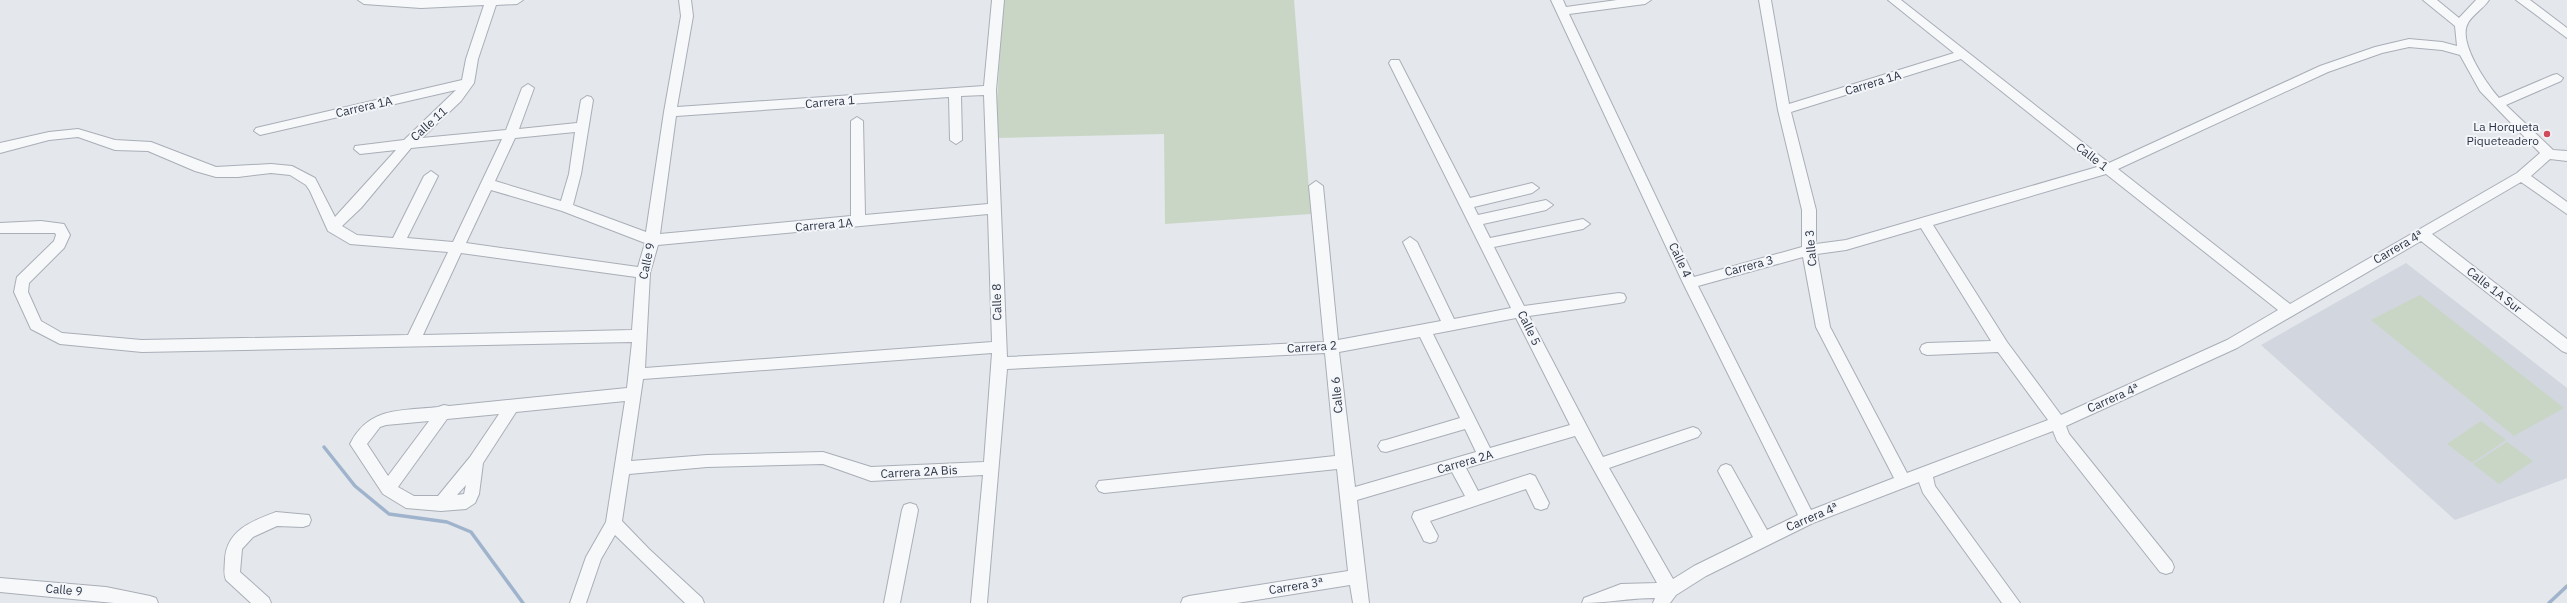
<svg xmlns="http://www.w3.org/2000/svg" width="2567" height="603" viewBox="0 0 2567 603" font-family="'IBM Plex Sans',sans-serif">
  <style>
    .built { fill: #d2d6de }
    .green { fill: #c9d6c5 }
    .lines { fill: none; stroke-linecap: round; stroke-linejoin: round }
    .stream { stroke: #9fb4cc; stroke-width: 3.5 }
    .minor-casing { stroke: #a9aeb7; stroke-width: 2 }
    .minor { fill: #f7f8fa; fill-rule: evenodd }
    .poi-dot { fill: #d1495b; stroke: #f4f6f9; stroke-width: 1.5 }
    .labels { text-anchor: middle; stroke-width: 4; stroke-linejoin: round; paint-order: stroke }
    .street-label { font-size: 12px; fill: #2b3445; stroke: #f4f6f9 }
    .poi-label { font-size: 12px; fill: #2b3445; stroke: #f4f6f9; text-anchor: end }
  </style>
  <rect width="100%" height="100%" fill="#e4e7ec"/>
  <path class="built" d="M2406,263L2567,388V478L2455,520L2261,345Z"/>
  <path class="green" d="M1003,0H1294L1311,214L1165,224L1164,134L995,138Z
    M2420,295L2564,408L2514,436L2371,320Z
    M2481,421L2506,440L2472,463L2447,444Z
    M2507,442L2533,461L2499,484L2473,464Z"/>
  <g class="lines">
    <path class="stream" d="M324,447L355,486L389,514L447,522L471,532L523,603
      M2549,603L2567,586"/>
    <g class="minor-casing">
      <path id="minor" d="M358,0H523L517,4L496,5L478,59L474,83L461,101L422,138L506,130L522,88L528,84L534,88L519,129L577,123L581,100L587,96L591,97L593,100L581,174L573,205L646,232L664,112L681,16L679,0H691L693,16L677,107L984,86L992,0H1004L996,90L1007,357L1324,342L1309,186L1316,181L1323,186L1338,340L1441,321L1403,242L1410,237L1417,242L1454,319L1511,308L1389,63L1391,60H1399L1470,198L1532,183L1539,188L1532,193L1474,207L1478,215L1546,200L1553,205L1546,210L1483,224L1490,238L1583,219L1590,224L1583,229L1494,247L1524,306L1619,293L1624,294L1626,298L1624,302L1619,303L1529,316L1603,457L1693,427L1698,429L1701,433L1698,437L1609,468L1673,579L1694,566L1753,537L1718,471L1721,466L1726,464L1731,466L1767,530L1798,515L1683,283L1551,0H1563L1566,7L1617,0H1651L1645,4L1569,14L1694,277L1802,247V210L1778,110L1759,0H1771L1789,104L1954,53L1888,0H1901L2109,163L2320,66L2375,47L2409,39L2442,42L2457,46L2455,26L2423,0H2437L2459,18L2476,0H2489C2483,9 2473,14 2468,23C2457,42 2487,84 2499,98L2553,75L2557,74L2563,78L2561,81L2506,105L2553,150L2567,151V161L2550,159L2531,176L2567,202V214L2521,182L2432,234L2567,339V353L2562,351L2421,241L2237,348L2066,426L2069,434L2172,562L2174,567L2172,572L2166,574L2160,572L2057,441L2053,431L1933,477L1935,486L2020,603H2002L1923,493L1919,482L1813,523L1706,576L1676,595L1670,603H1653L1655,598C1630,598 1607,603 1582,603L1584,598L1621,584L1657,583L1575,436L1466,468L1478,491L1530,474L1535,476L1549,503L1547,508L1541,510L1535,508L1526,489L1430,521L1438,536L1436,541L1430,543L1424,541L1412,517L1414,512L1465,496L1452,472L1357,500L1369,603H1353L1350,585L1237,603H1181L1183,598L1189,596L1348,571L1337,469L1104,493L1099,491L1096,486L1099,481L1335,456L1325,353L1007,369L987,603H971L983,475L871,481L823,464L707,467L629,474L622,521L649,549L702,598L704,603H685L615,535L601,559L586,603H570L586,557L606,522L625,401L516,412L483,463L479,494L475,503L466,509L441,511L406,508L383,494L350,444C369,406 402,411 438,407L444,405L449,406L627,388L632,342L142,352L60,344L31,329L14,292L17,277L54,241L56,235L55,233H0V223L41,221L64,224L70,235L64,248L29,283L28,292L41,321L62,333L142,340L408,335L448,252L350,244L328,231L310,191L306,185L290,175L271,173L238,177H216L195,171L148,151L115,150L78,137L49,140L0,153V143L49,132L78,129L115,140L151,142L216,167L271,164L292,166L315,178L335,217L396,150L360,154L354,149L355,146L404,140L456,90L260,135L254,131L256,128L462,80L466,59L484,5L421,8L364,4ZM2409,47L2442,50L2460,55L2480,91L2540,153L2517,173L2290,304L2118,169L2328,72L2382,53ZM1961,59L2097,167L1846,240L1816,244V210L1791,112ZM984,95L988,204L865,215L863,121L857,117L851,121V216L660,234L676,116L949,97L950,140L956,144L962,140L961,96ZM575,132L569,174L561,201L495,181L515,138ZM502,139L453,242L407,238L438,176L431,171L424,176L393,238L357,235L342,226L361,208L411,148ZM2106,174L2278,310L2227,340L2061,415L2007,342L1933,225ZM491,190L562,211L645,243L638,267L466,243ZM988,214L992,342L645,368L650,273L658,245ZM1921,228L1991,341L1927,343L1922,345L1920,349L1922,353L1927,355L1998,352L2048,420L1907,473L1830,327L1817,254L1846,250ZM461,253L636,277L632,330L423,335ZM1803,257L1816,327L1894,478L1811,510L1698,286ZM1516,318L1570,425L1490,448L1433,334ZM1420,337L1460,418L1386,440L1381,441L1378,446L1381,451L1386,452L1465,429L1476,452L1355,487L1339,352ZM992,353L984,462L871,467L823,452L707,455L631,461L643,379ZM499,414L470,457L438,496H414L398,487L447,419ZM429,421L388,476L367,444L380,427L386,425ZM466,485L464,494L457,495Z
        M2516,0H2530L2567,28V38Z
        M910,503L916,505L918,510L900,603H884L902,510L904,505Z
        M276,512L309,515L311,520L309,525L303,527L277,526L253,537L242,549L240,572L269,598L271,603H251L226,580C223,573 225,566 225,559C227,530 252,521 276,512Z
        M0,578L106,587L150,596L156,598L158,603H114L0,592Z"/>
    </g>
    <use href="#minor" class="minor"/>
  </g>
  <circle class="poi-dot" cx="2547" cy="134" r="4"/>
  <g class="labels">
    <g class="street-label">
      <text transform="translate(1873 83) rotate(-17)" y="4">Carrera 1A</text>
      <text transform="translate(830 102) rotate(-5)" y="4">Carrera 1</text>
      <text transform="translate(364 107) rotate(-13)" y="4">Carrera 1A</text>
      <text transform="translate(429 124) rotate(-42)" y="4">Calle 11</text>
      <text transform="translate(2092 157) rotate(38)" y="4">Calle 1</text>
      <text transform="translate(824 225) rotate(-5)" y="4">Carrera 1A</text>
      <text transform="translate(2398 247) rotate(-30)" y="4">Carrera 4ª</text>
      <text transform="translate(1811 248) rotate(-95)" y="4">Calle 3</text>
      <text transform="translate(1680 260) rotate(65)" y="4">Calle 4</text>
      <text transform="translate(647 261) rotate(-78)" y="4">Calle 9</text>
      <text transform="translate(1749 266) rotate(-15)" y="4">Carrera 3</text>
      <text transform="translate(2494 290) rotate(38)" y="4">Calle 1A Sur</text>
      <text transform="translate(997 302) rotate(-91)" y="4">Calle 8</text>
      <text transform="translate(1529 328) rotate(64)" y="4">Calle 5</text>
      <text transform="translate(1312 347) rotate(-4)" y="4">Carrera 2</text>
      <text transform="translate(1337 395) rotate(-95)" y="4">Calle 6</text>
      <text transform="translate(2113 398) rotate(-24)" y="4">Carrera 4ª</text>
      <text transform="translate(1465 462) rotate(-16)" y="4">Carrera 2A</text>
      <text transform="translate(919 472) rotate(-3)" y="4">Carrera 2A Bis</text>
      <text transform="translate(1812 517) rotate(-23)" y="4">Carrera 4ª</text>
      <text transform="translate(1296 586) rotate(-9)" y="4">Carrera 3ª</text>
      <text transform="translate(64 590) rotate(5)" y="4">Calle 9</text>
    </g>
    <g class="poi-label">
      <text x="2539" y="131">La Horqueta<tspan x="2539" dy="14">Piqueteadero</tspan></text>
    </g>
  </g>
</svg>
